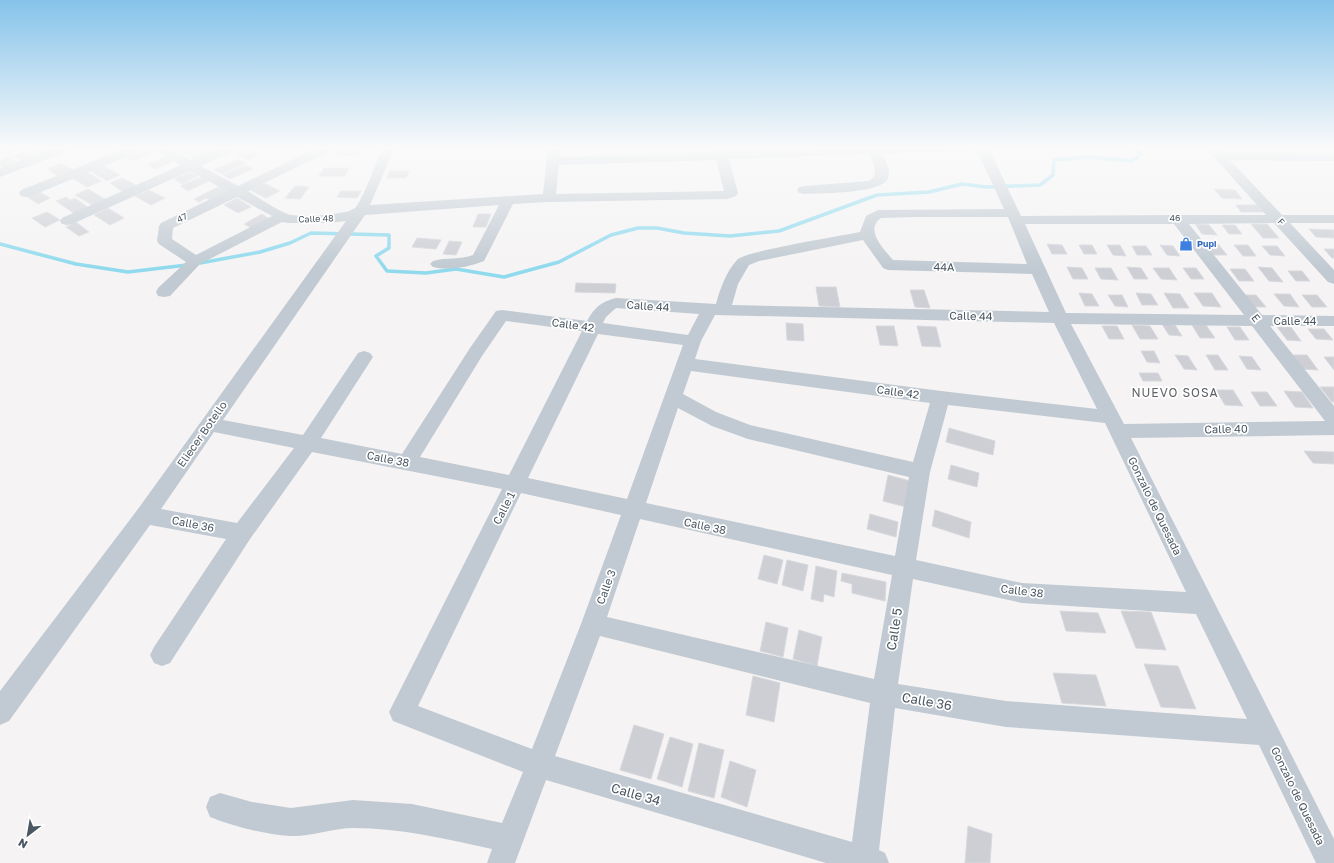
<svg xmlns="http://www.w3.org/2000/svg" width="1334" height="863" viewBox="0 0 1334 863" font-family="'Golos Text',sans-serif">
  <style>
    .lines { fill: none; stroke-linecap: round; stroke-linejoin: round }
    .stream { stroke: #90daee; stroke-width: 3.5 }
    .building { fill: #cdcfd5; stroke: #d7d9de }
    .minor { fill: #c1cad2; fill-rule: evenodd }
    .labels { text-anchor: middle; stroke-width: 3.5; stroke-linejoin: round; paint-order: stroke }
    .far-street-label { font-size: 9px; fill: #4a5661; stroke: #fff }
    .far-shop-label { font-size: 9px; font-weight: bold; fill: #366cbe; stroke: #fff; text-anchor: start }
    .street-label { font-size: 11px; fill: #4a5661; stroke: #fff }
    .neighbourhood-label { font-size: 12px; letter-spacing: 1px; fill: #5f6368; stroke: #fff }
    .near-street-label { font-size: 13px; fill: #4a5661; stroke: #fff }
  </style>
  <rect width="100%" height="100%" fill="#f5f3f3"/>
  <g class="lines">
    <path class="stream" d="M0,244L76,264L128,272L187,265
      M200,263L260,252L290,243L311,233L389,235V248L376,256L387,271L426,273L456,269L504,277L559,262L611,235L638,228H657L684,233L730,236L779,231L877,195L929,192L962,184L986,187L1040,185L1053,175L1054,160L1088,157L1132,161L1141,154L1131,147"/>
  </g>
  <path class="building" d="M6,147H24L25,148L10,154L1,149Z
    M38,147H44L51,151L39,155L30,150Z
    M111,147H130L132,148L119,153Z
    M188,147H203L185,155L178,151Z
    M205,147L213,151L194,159L187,155Z
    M242,147L260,155L248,160L231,152Z
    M146,148L155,152L133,161L125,157Z
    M362,148L359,155L334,156L338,149Z
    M26,151L35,157L22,162L13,156Z
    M9,157L19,164L5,169L0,165V161Z
    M166,157L174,161L155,169L148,164Z
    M238,159L246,163L222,174L214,170Z
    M61,163L73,170L58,176L47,169Z
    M102,165L120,175L107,181L89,170Z
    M245,165L253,169L230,179L223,175Z
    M324,168H349L345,176H319Z
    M390,171H409L406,178H387Z
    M87,172L102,181L87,187L72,178Z
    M190,172L198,176L182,184L174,179Z
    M201,177L209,181L188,191L180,186Z
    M123,178L137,186L123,192L110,183Z
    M264,183L280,191L266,198L250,190Z
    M220,186L229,191L210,200L206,198L199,202L194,199Z
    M295,186L309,187L300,199L285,198Z
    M88,189L105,199L92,205L75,195Z
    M1214,189L1235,190L1242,199L1222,198Z
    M149,190L165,198L151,205L135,196Z
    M38,191L50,198L38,204L26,196Z
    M341,191H361L357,198L337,197Z
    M66,197L70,200L75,198L89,208L75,214L56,201Z
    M237,198L251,207L238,213L224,205Z
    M1236,205H1257L1263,212H1241Z
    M108,208L124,218L110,225L94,215Z
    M47,212L60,220L45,227L32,218Z
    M262,214L271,220L253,229L244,224Z
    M478,214H491L486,227H473Z
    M76,222L89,232L79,236L66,227Z
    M1195,224L1209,225L1217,235L1202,234Z
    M1251,224H1267L1279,238H1263Z
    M1222,225H1235L1242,234H1229Z
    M1309,229L1334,230V238L1316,237Z
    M417,238L441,240L436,249L412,247Z
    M449,241L462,242L456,255L443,254Z
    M1047,244L1062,245L1067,254H1052Z
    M1204,244H1218L1227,255H1212Z
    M1079,245H1092L1097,254H1084Z
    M1107,245H1120L1126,256L1113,255Z
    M1160,245L1173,246L1180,256L1167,255Z
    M1234,245H1248L1256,256H1243Z
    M1132,246H1146L1152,255H1137Z
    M1262,246H1277L1285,256L1270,255Z
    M1324,249H1334V258H1332Z
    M1067,267L1082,268L1088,279H1073Z
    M1127,267L1141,268L1148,279H1134Z
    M1258,267L1272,268L1283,282L1269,281Z
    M1095,268H1111L1118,280L1101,279Z
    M1153,268H1169L1177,280L1161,279Z
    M1183,268H1196L1204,279H1191Z
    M1230,269H1245L1254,281H1239Z
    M1288,271H1302L1310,281H1296Z
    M576,283L616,284L615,293L575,292Z
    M816,287H836L840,307L819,306Z
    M910,290H924L930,308L915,307Z
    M1079,293L1092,294L1099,306H1085Z
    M1136,293L1151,294L1158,305H1142Z
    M1164,293L1180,294L1189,308H1173Z
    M1194,293H1212L1221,307L1203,306Z
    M1274,294H1290L1299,307L1284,306Z
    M1108,295H1122L1128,307L1115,306Z
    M1245,295H1256L1266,307H1253Z
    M1302,295H1317L1327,307H1312Z
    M786,323L803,324L804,341L787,340Z
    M1162,324L1175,325L1182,336L1169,335Z
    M1132,325L1150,326L1158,339H1140Z
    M1192,325H1206L1215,338H1200Z
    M876,326H894L898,346L880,345Z
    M917,326L936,327L941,347L922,346Z
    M1102,326H1117L1124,339H1109Z
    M1227,327H1240L1249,340H1235Z
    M1277,327H1291L1301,341L1287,340Z
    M1308,329H1324L1333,340L1316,339Z
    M1141,351H1154L1160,363L1147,362Z
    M1175,355L1188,356L1197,370L1184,369Z
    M1206,355H1218L1228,370H1215Z
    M1291,355H1307L1318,370L1302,369Z
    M1239,356L1252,357L1261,370L1247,369Z
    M1324,357H1334V370Z
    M1139,373H1158L1162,381H1143Z
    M1320,387H1334V402H1332Z
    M1216,390H1233L1243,406L1225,405Z
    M1284,391L1302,392L1313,408L1295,407Z
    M1251,392H1267L1277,406H1260Z
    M949,428L995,441L993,455L946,442Z
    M1304,451L1334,452V464L1313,463Z
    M951,465L979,473L977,487L948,479Z
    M888,475L910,481L906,507L883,501Z
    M935,510L971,522L969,538L932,526Z
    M870,514L898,522L896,537L867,529Z
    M764,555L783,560L777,584L758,579Z
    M787,560L808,565L803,591L782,585Z
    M816,566L837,571L834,597L824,594L823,602L811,599Z
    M842,573L886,582L885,601L852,593V584L841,581Z
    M1060,611L1098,613L1106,633L1066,631Z
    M1121,611L1151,612L1166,650L1136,648Z
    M766,622L788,628L783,657L760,651Z
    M799,630L822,637L817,666L793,659Z
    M1144,664L1178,666L1196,709L1161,707Z
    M1053,673L1096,675L1106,706L1062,703Z
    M753,676L780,683L774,722L746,715Z
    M634,725L664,734L651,779L620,770Z
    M670,737L693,744L682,787L657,779Z
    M699,743L724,750L714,798L688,791Z
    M730,761L756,770L747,807L721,797Z
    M968,826L992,834L990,863H965Z"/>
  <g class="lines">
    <path class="minor" d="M56,147H73L71,150L0,177V168Z
      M129,147H145L143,150L31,196L26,197L21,196L19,193L21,190Z
      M151,147H166L191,160L222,147H238L236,150L201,166L238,186L319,147H334L332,150L248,191C257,197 282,213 291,215C302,217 347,215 355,208C362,202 378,158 383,147H395L370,205L543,194L548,147H560L559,157L714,152L713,147H725L727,151L874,147H988L1021,216L1172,215L1177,214L1182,215H1266L1205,147H1218L1223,152L1334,153V161L1230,160L1282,215H1334V223H1290L1334,270V284L1328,282L1274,223L1189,224L1262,315L1334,316V326H1270L1334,406V435L1131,438L1334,839V863H1316L1259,745L1006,727L895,708L879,850L885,853L889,863H826L546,780L515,863H487L492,849C446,839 401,828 354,828C333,828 311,837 290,836C264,834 235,827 210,817L206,807L210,797L220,793L252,802L291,808L353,800L412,804L502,823L523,772L393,721L389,712L502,489L312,452L250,539L170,663L162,666L154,663L150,655L154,647L226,539L150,525L9,721L0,725V691L138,509L346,221L328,223H288L282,222L200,264L170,296L164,297L158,296L156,292L158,288L186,262L159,244L157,241L159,226L161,223L227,191L190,171L72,224L67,225L62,224L60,221L62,218L181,165L153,150ZM977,151L1004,209L878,210L866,216L860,232C841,236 745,251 737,260C726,272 720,289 716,304L616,298C601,302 595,307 587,321L502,310L496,311L470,348L402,454L321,438L373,357L370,353L364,351L358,353L303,435L223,420L365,215L499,205L473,255C460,260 446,257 433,261L430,264L433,267C449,271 469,267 484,261L513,204L549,202L727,199L736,196L738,193L729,159L869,154C874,164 880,176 868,181L804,186L799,187L797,190L799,193L804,194C820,193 883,194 888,178C891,169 886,162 882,154ZM716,160L724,191L556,194L559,165ZM237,197L272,216L196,255L172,239L173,228ZM916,217H1008L1027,264L893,260C884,249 864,230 881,218ZM1025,224H1174L1244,315L1066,313ZM863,240L883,268L888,270L1032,274L1049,312L732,305L738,284L749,265L759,261ZM616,308L699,314L688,335L603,323L606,317ZM715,315L1054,323L1097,409L941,391L695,359L701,341ZM506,321L582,331L509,475L420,457L482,356ZM1071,324L1252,326L1325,421L1124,424ZM598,334L683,345L627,499L528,478ZM691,371L930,403L913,462L750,425L716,412L683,394ZM948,405L1105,423L1186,592L1022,583L916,560L930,472ZM678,408L712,426L748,439L909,477L895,556L646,503ZM214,432L294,448L237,523L161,509ZM521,493L621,515L581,624L532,749L418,706ZM640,519L892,575L874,679L607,617ZM913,579L1022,603L1196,614L1247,719L1006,701L898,684ZM600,636L870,703L852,842L555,756Z"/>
  </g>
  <linearGradient id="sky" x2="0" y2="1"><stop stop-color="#85c3ea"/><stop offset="0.55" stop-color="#fafafa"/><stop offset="1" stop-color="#fafafa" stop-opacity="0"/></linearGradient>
  <rect width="1334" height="268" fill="url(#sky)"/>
  <defs>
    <g id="shop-bare" transform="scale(1.08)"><path d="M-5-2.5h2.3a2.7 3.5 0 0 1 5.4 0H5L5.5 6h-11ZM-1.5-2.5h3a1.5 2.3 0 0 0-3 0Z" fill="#3f7fe0" stroke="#fff" stroke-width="2.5" paint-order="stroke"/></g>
  </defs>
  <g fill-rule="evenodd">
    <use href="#shop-bare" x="1186" y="244"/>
  </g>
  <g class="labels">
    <g class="far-street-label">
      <text transform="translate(182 218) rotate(-26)" y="3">47</text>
      <text x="1175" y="221">46</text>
      <text transform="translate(316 219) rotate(-2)" y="3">Calle 48</text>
      <text transform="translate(1281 222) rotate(47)" y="3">F</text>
    </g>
    <g class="far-shop-label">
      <text x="1197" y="247">Pupi</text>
    </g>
    <g class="street-label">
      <text transform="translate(944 267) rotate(1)" y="4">44A</text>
      <text transform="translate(648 306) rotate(4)" y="4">Calle 44</text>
      <text transform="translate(971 316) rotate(1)" y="4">Calle 44</text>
      <text transform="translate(1256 318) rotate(52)" y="4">E</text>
      <text x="1295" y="325">Calle 44</text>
      <text transform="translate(573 325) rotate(8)" y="4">Calle 42</text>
      <text transform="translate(898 392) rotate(8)" y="4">Calle 42</text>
      <text transform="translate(1226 429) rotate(-1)" y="4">Calle 40</text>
      <text transform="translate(202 434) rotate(-55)" y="4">Eliecer Botello</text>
      <text transform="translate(388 459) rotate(11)" y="4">Calle 38</text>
      <text transform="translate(1155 506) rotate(64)" y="4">Gonzalo de Quesada</text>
      <text transform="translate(504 508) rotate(-63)" y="4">Calle 1</text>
      <text transform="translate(193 524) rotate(11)" y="4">Calle 36</text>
      <text transform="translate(705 526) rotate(12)" y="4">Calle 38</text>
      <text transform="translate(606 587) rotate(-70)" y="4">Calle 3</text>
      <text transform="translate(1022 591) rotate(7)" y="4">Calle 38</text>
      <text transform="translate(1298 796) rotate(64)" y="4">Gonzalo de Quesada</text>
    </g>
    <g class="neighbourhood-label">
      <text x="1175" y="397">NUEVO SOSA</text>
    </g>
    <g class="near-street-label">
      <text transform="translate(894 629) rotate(-81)" y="5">Calle 5</text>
      <text transform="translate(927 701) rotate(10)" y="5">Calle 36</text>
      <text transform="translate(636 794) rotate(16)" y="5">Calle 34</text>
    </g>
  </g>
  <g transform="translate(28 835) rotate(211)" stroke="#ffffff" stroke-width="3" paint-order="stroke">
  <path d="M0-3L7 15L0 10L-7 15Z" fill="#4a5661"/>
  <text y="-6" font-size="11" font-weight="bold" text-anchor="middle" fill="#4a5661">N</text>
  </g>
</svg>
